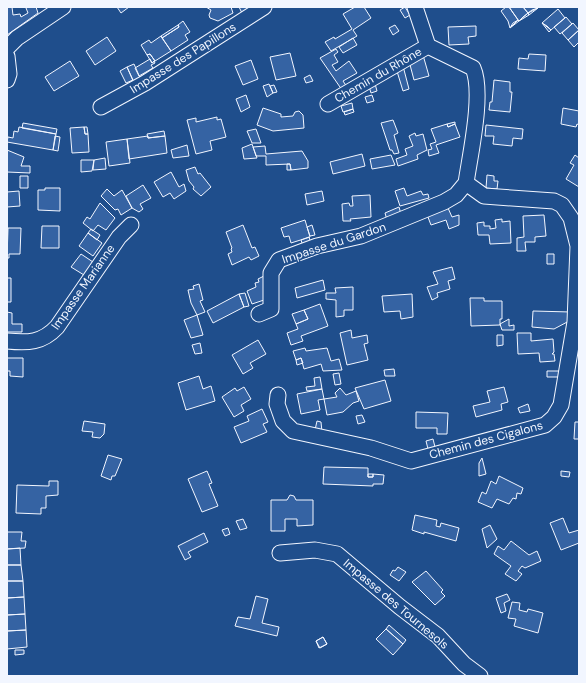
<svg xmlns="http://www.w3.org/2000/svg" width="586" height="683" viewBox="0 0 586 683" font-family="'DM Sans',sans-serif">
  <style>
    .building { fill: #3563a3; stroke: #f2f6ff }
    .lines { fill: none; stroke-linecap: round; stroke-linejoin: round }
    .minor-casing { stroke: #f2f6ff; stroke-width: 17 }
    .minor { stroke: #1f4e8c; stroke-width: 15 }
    .labels { text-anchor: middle; stroke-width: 3; stroke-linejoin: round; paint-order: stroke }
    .street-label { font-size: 12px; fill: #f2f6ff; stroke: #1f4e8c }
  </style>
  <rect width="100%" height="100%" fill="#1f4e8c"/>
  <path class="building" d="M7,7H12L13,15L20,14L21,17L28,13L26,8L28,7H36L38,13L7,35Z
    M117,7H129L121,13Z
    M206,7H231L233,13L218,21L210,18L209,15L211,10Z
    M239,7H253L243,15Z
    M355,7H364L371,18L353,30L357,36L331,51L325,42L334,37L335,39L352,29L343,14Z
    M405,7L410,15L405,18L400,10Z
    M506,7H509L518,20L510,28L508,21L501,11Z
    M509,7H523L528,13L519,21Z
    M523,7H537L538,8L528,13Z
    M538,8L529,15L528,13L532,10Z
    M558,9L565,18L551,30L542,23Z
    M528,13L529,15L519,21L523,17Z
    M566,17L572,24L560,34L554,27Z
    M518,20L519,21L510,28L513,23Z
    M183,21L190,32L185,35L188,40L171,51L162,38L179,27L178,25Z
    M542,23L547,26L551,30L549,32Z
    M573,23L579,30L568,40L562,33Z
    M178,25L179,27L162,38L161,36Z
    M395,25L399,31L393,35L389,28Z
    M476,26V36L468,37L469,44L449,45L448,27Z
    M579,30V42L574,47L568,40Z
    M161,36L171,51L155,61L150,54L147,55L141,45L149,40L151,43Z
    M107,37L116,51L95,65L86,51Z
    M353,38L357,45L343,53L339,47Z
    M336,49L338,52L334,55L338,62L332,65L336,71L349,61L357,73L343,81L347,87L342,90L320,58Z
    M290,53L296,76L276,80L270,57Z
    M150,54L155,61L152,63L147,55Z
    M529,54L546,55L545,71L518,69L519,58L528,59Z
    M423,55L429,76L414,80L409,61Z
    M150,59L152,63L154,61L155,63L151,65L153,68L139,76L135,68Z
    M251,60L258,79L243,85L235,66Z
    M70,61L79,76L54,91L45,77Z
    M134,64L141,80L134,83L127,67Z
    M403,66L409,89L403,91L396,68Z
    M127,67L133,80L126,83L120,71Z
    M310,75L313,81L306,83L304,78Z
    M374,80L377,91L371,93L368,83Z
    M494,80L510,82V92H512L510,112L489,110L490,102H492Z
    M269,84L273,93L267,97L263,86Z
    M274,85L277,92L273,93L270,86Z
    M246,95L250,107L241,112L236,99Z
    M372,95L374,101L367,103L365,97Z
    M352,103L353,109L343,112L341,106Z
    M263,108L281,114V117L293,116L295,112L299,111L303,115L304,128L273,131L257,125Z
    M563,108L579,111V125L577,124L576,127L561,124Z
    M353,109L354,112L345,115L344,112Z
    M217,117V120L221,119L226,137L210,141L212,150L196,154L187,120L196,118V122Z
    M393,120L398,133L394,135L399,153L394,154L392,150H390L381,123Z
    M455,122V124L448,127L447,124Z
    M23,123L57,129L56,134L22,128Z
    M447,124L448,127L455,124L460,137L436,145L439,153L429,156L428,150L432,149L430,144L436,142L431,129Z
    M486,125L523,129L522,139L513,138L512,146L493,144L494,136H485Z
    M19,127L56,134L53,150L7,142L8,137L13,138L14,131L18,132Z
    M84,127H87L88,134H85Z
    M84,127L85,134H88L89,152L72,153L70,128Z
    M256,129L261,143H252L247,131Z
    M164,131L165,136L148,138L147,134Z
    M415,133L416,136L423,134L427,150L417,155L418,159L398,166L396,159L407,155L405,149L413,146L409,136Z
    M55,136L60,137L58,151L53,150Z
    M148,136V138L165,136L167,153L129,159L127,139Z
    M127,139L130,163L109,166L106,142Z
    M252,144L257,158L244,159L242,148Z
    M187,145L189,156L173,158L171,150Z
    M265,146L266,154L302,151L308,161V168L291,170L290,164L266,165V156H256L253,147Z
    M7,150L24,157L21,166H30V173L7,172Z
    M362,154L365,166L333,174L330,162Z
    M391,155L395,165L372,169L370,159Z
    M575,155L579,158V187L566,179L574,165L570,163Z
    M105,158L106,169L93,170L94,160Z
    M81,160H94L92,171L81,172Z
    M287,164H290L291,170H287Z
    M195,167L198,174L200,173L211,187L201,196L193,189L194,187L189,181L186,170Z
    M171,172L179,187L184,184L186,191L174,199L170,193L163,197L154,182Z
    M487,175L494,176V181H498L497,189L486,188Z
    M20,176H28V188H20Z
    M143,185L151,198L140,204L143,209L139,212L132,208L126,196Z
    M45,188H60V211L38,210V190H45Z
    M404,188L407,196L421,191L423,195L428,194L429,198L400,206L395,191Z
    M107,189L114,196L122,190L132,208L121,215L118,209L115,210L101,196Z
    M19,191L20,206L7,207V192Z
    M322,191L324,201L307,205L305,194Z
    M370,195L371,217L350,219L351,221H343L342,204L349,203L350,206H353L352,196Z
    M100,203L115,218L106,230L98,225L93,231L83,223L87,217L90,219Z
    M399,207L401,214L387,220L385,213Z
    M448,208L452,217L459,215V225L449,229L446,220L431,225L426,212Z
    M544,215L546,236L535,237V242H525L526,251H517V238L524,237L523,216Z
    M502,219V222L510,221L511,243L490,244L489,235H478L477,223L484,222V226H490V229L496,228L495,220Z
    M305,220L310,237L291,243L289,236L284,237L281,228Z
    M243,225L252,248L255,247L259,256L251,260L249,257L232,265L228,254L232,252L231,249L232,248L226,232Z
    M312,225L315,235L310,236L307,227Z
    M42,226H59V248H41Z
    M8,228H21L20,254H9V258H7Z
    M91,229L100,235L97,240L88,233Z
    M88,233L102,243L93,256L79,246Z
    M309,237L311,244L303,246L301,240Z
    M81,254L93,262L84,275L71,267Z
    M547,254H554V264H547Z
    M452,267L455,279L448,281L450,289L437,293L438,297L432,300L427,287L438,284L433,272Z
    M264,276V300L252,304L247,291L256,287L255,283L259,282L258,279Z
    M7,278H11V302H7Z
    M323,280L325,290L297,298L295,288Z
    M199,284L203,300L200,301L205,312L197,315L191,303L188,290L194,289L193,286Z
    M353,287V310H344V316L336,317V300L326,299V293H336L335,288Z
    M245,293L249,306L244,307L239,294Z
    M239,294L244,307L213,323L207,311Z
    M412,294L413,317L401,319L400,311L384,312L382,296Z
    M470,298H484V301H502V319H500V325L471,326Z
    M320,304L328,326L301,336L303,341L291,345L287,333L298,329L296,324L308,319L304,310Z
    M304,310L308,319L296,324L292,314Z
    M533,311L571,312V320L554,329L532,327Z
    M7,312L12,313V324H22V332H7Z
    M197,315L203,335L191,338L184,320Z
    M509,319V326L514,325V330H502L500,324Z
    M351,330L352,338L367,335L368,343L364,344L368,360L347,365L340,333Z
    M517,333H531V341L553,339L554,352L552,354H554L555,361L540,362L539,353L518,354Z
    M497,335H503V345L497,346Z
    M258,340L266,354L250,363L253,368L243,374L232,355Z
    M200,343L202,353L195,354L192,345Z
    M305,348L306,351L327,348L331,361L339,359L342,370L323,371L321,364L304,369L301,358L296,360L293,351Z
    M7,358H23V377L10,376V371H7Z
    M301,358L303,363L297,365L296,360Z
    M394,369L395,376H385L384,370Z
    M547,371H559V377H547Z
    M339,373L341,384L335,385L333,374Z
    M199,376L203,389L211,386L215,401L186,410L178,383Z
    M320,377L322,389L307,391L306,387L315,386L314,378Z
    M385,380L391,401L364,409L355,388Z
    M244,387L251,399L241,405L244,411L234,417L222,397L235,388L237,391Z
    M504,387L508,402L501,404L502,410L476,417L473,406L490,402L487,391Z
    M340,388L346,395L356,391L359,401L353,403L343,412L327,415L324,399L337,397L335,393Z
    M322,389L324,399L318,400L320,410L301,414L297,394Z
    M528,404L530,411L520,413L518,408Z
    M262,409L268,422L263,424L267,432L241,443L234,427L249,421L247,416Z
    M416,412L448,413L447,434H437V428H416Z
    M362,415L365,422L358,424L356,416Z
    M84,421L105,424L104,434L100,438L92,437L93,432L82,431Z
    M317,421L321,422L322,432L315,430Z
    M575,422H579V439H574Z
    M433,439L435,447L428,449L426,441Z
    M108,455L122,459L115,476H112L111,480L101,476Z
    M482,458L486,474L479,476V463Z
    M324,467L368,468V477H373V474L384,475L383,484H373V486L323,484Z
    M207,471L212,483L209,484L218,506L202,512L188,479Z
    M561,471L570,472L569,477L561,476Z
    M368,474H373V477H368Z
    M499,476L523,488L521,494L517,493L516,499L513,498L509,504L497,499L492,508L478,502L482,492L486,494L491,481L496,484Z
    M49,481H58V495L46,496V508H41V514L16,513L17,485L49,486Z
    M290,495L294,496L296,500H313V525L297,526V519H285V531H271V500H287Z
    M415,515L437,520L436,526L440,527L441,523L459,528L456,541L424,532V534L412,530Z
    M563,518L569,533L579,530V543L561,550L550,523Z
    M243,519L247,528L240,530L236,521Z
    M490,525L497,539L487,548L482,529Z
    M228,528L230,534L225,536L222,530Z
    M7,532H22L21,541H26L25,548L7,549Z
    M204,533L208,542L188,552L191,557L185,560L178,546Z
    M511,541L529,555L537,551L541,561L525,568L522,566L518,571L522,574L516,581L505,574L511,566L494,554L498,546L504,550Z
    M20,548L21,565H7V549Z
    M7,565H21L23,581H7Z
    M398,567L406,572L399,581L390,575L393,570L395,571Z
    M426,571L443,590L441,592L445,596L435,605L412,582Z
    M7,581H23L24,597L7,598Z
    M507,594L510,600L504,603L506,611L501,613L496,598Z
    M256,596L268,599L262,623L279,627L277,636L235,626L238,617L250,619Z
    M24,597L25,614L7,615V598Z
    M512,602L520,603L519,610L527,612L528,609L543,613L538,633L514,626L516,619L508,618Z
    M25,614L26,630L7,631V615Z
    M389,625L406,640L403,644L386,629Z
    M386,629L403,644L393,655L376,639Z
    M26,630L27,647L7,649V631Z
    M323,637L327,644L320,648L316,641Z
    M323,637L327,644L319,648L316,641Z
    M15,650H24V654L15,655Z"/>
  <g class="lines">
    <g class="minor-casing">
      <path id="minor" d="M7,48L17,38L63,7
        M7,56L9,74L7,80
        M328,104L428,46
        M101,107L145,83L264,7
        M259,314L271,309V273L279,260L317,246L361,236L444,202L456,195L466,183
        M7,341C28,343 42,343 57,327L119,237L131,225
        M278,395L277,404L283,421L293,431L371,448L411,461L545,425L554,417L561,405L575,322L578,246L571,218L562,205L554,201L484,196L466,183C470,155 484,93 473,68L428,46L415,7
        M280,553L315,550L337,554L400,607L438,636L464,664L480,676"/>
    </g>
    <use href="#minor" class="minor"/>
  </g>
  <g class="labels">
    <g class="street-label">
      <text transform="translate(183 58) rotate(-32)" y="4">Impasse des Papillons</text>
      <text transform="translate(378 75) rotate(-30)" y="4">Chemin du Rhône</text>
      <text transform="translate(334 243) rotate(-18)" y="4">Impasse du Gardon</text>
      <text transform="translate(83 287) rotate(-55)" y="4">Impasse Marianne</text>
      <text transform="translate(486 440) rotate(-15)" y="4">Chemin des Cigalons</text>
      <text transform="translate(396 604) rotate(40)" y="4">Impasse des Tournesols</text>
    </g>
  </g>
  <rect width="586" height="683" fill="none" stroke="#f2f6ff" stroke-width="16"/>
</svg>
